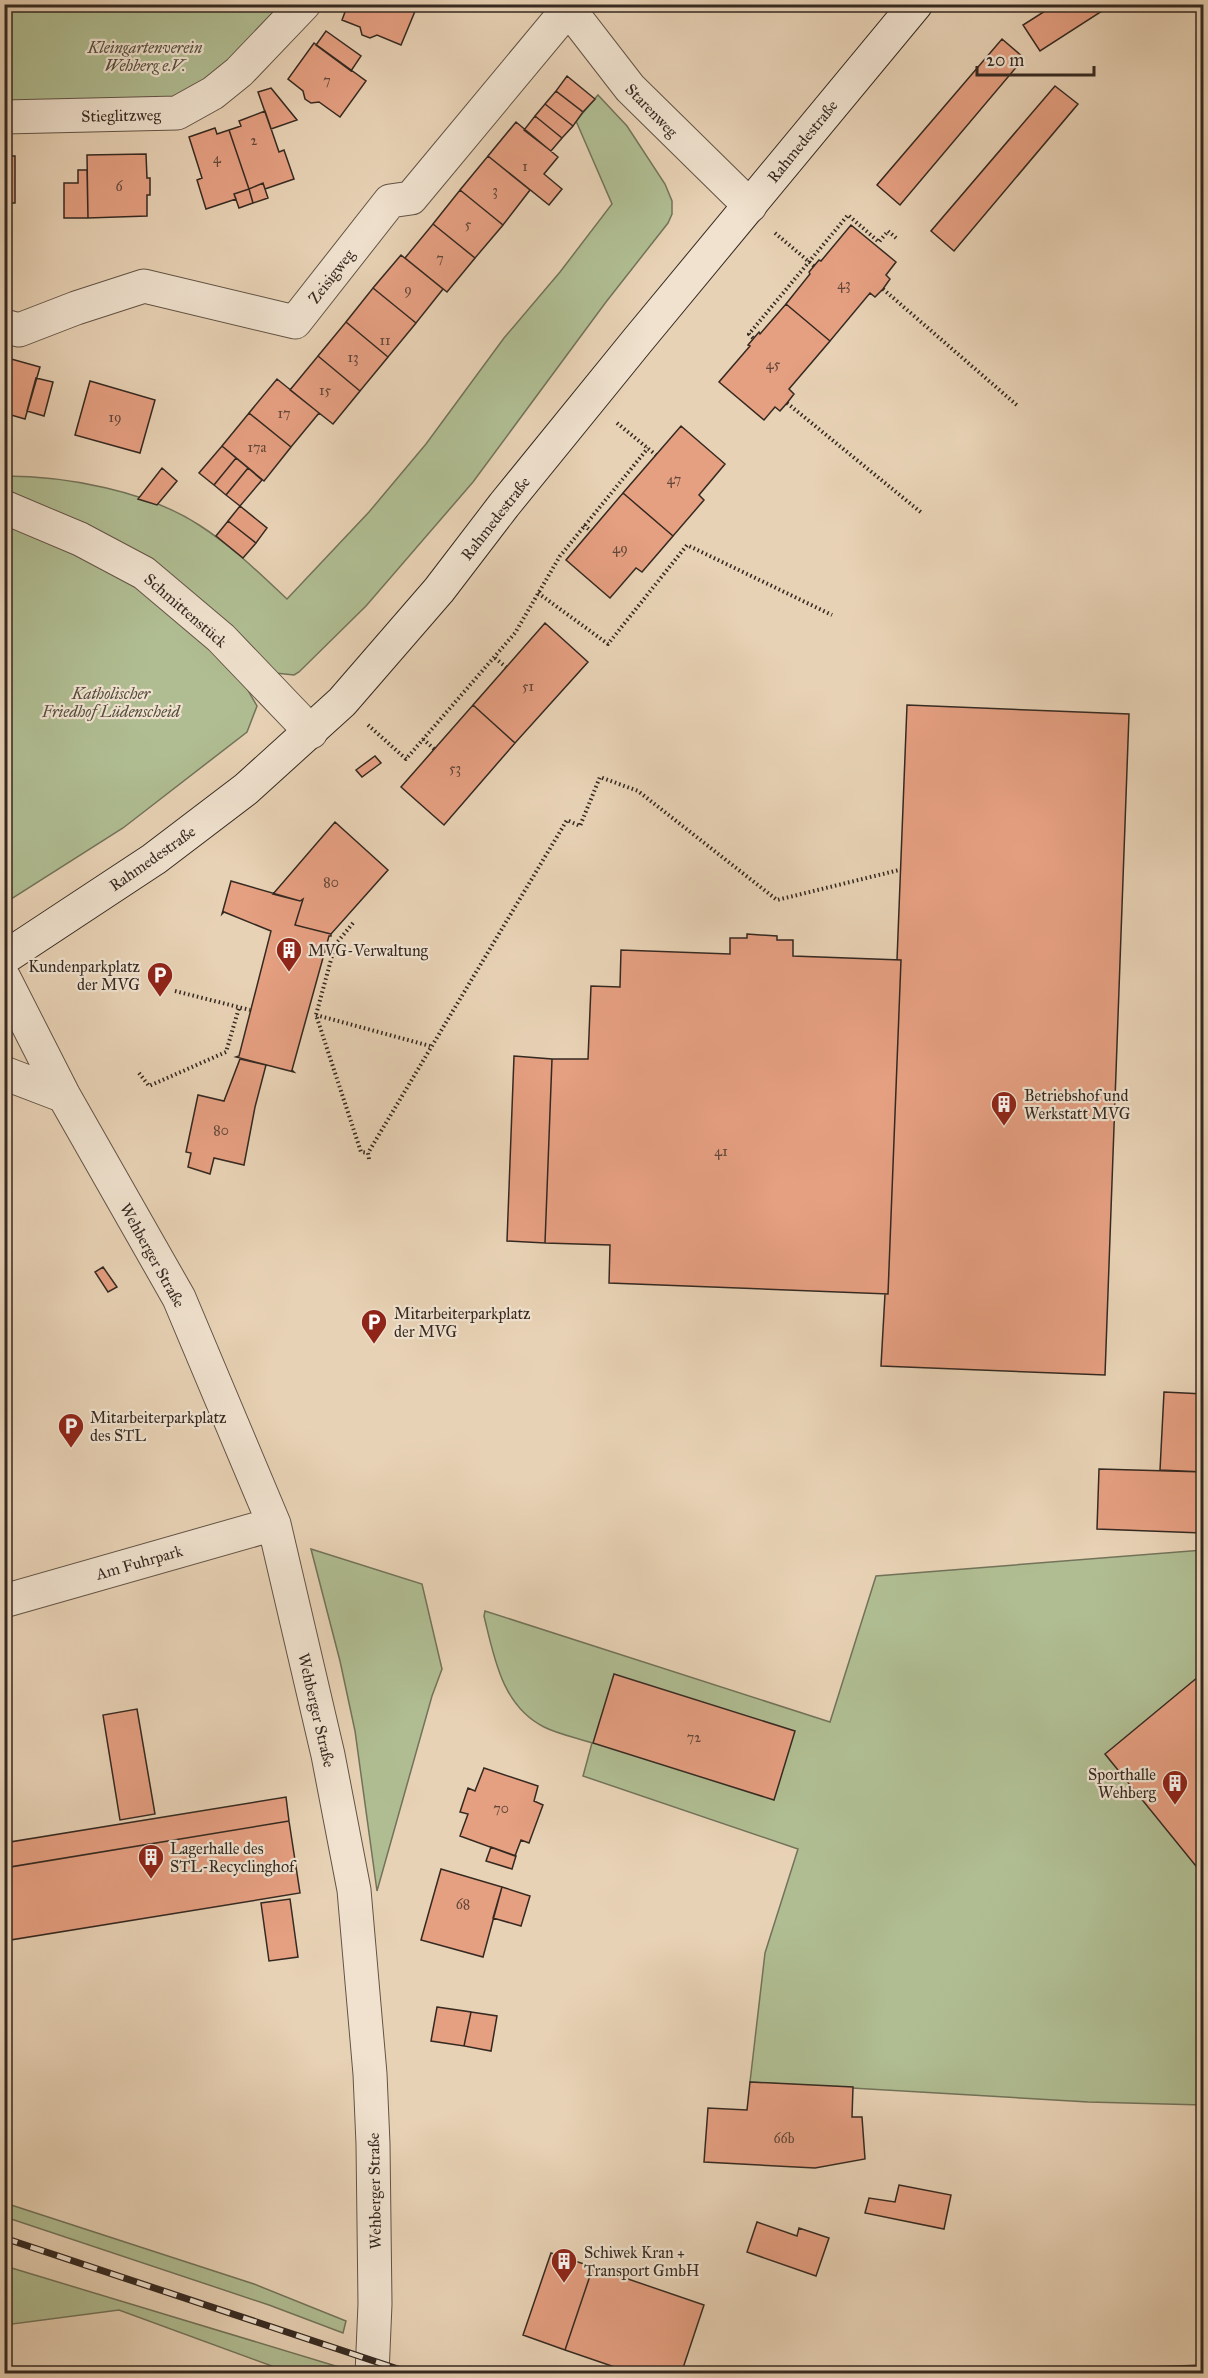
<svg xmlns="http://www.w3.org/2000/svg" width="1208" height="2378" viewBox="0 0 1208 2378" font-family="'IM FELL Great Primer',serif">
  <style>
    .green { fill: #b0bd92; stroke: #72735a; stroke-width: 1.5 }
    .building { fill: #e59f81; stroke: #352921; stroke-width: 1.5 }
    .lines { fill: none; stroke-linecap: round; stroke-linejoin: round }
    .street-casing { stroke: #625346; stroke-width: 35 }
    .secondary-casing { stroke: #352921; stroke-width: 35 }
    .path { stroke: #352921; stroke-width: 4; stroke-dasharray: 1.5 3; stroke-linecap: butt }
    .street { stroke: #f0e2cf; stroke-width: 33 }
    .secondary { stroke: #f0e2cf; stroke-width: 33 }
    .rail-casing { stroke: #352921; stroke-width: 7 }
    .rail { stroke: #f0e2cf; stroke-width: 4.5; stroke-dasharray: 14; stroke-linecap: butt }
    .labels { text-anchor: middle; stroke-width: 4.5; stroke-linejoin: round; paint-order: stroke }
    .number-label { font-size: 14px; fill: #614639 }
    .park-label { font-size: 16px; font-style: italic; fill: #544e3d; stroke: #f0e2cf }
    .street-label { font-size: 16px; fill: #352921; stroke: #f0e2cf }
    .poi-label { font-size: 16px; fill: #352921; stroke: #f0e2cf; text-anchor: start }
  </style>
  <rect width="100%" height="100%" fill="#e8d2b5"/>
  <filter id="stains"><feTurbulence type="fractalNoise" baseFrequency=".00333" numOctaves="4"/><feColorMatrix values="0 0 0 0 .2 0 0 0 0 .09 0 0 0 0 .02 0 0 0 .5 -.17"/></filter>
  <radialGradient id="worn" r=".72"><stop offset=".6" stop-color="#630" stop-opacity="0"/><stop offset="1" stop-color="#630" stop-opacity=".3"/></radialGradient>
  <path class="green" d="M4,5H286L230,64L175,106L5,107Z
    M598,95L627,126L665,184L672,201V214L668,223L606,302L473,482L366,606L299,672L294,675L275,673L5,493V476C66,476 147,491 199,525C232,546 259,573 287,599L369,512L426,444L504,338L560,272L612,204L576,121Z
    M5,523L76,553L136,587L173,615L242,680L257,706L247,732L123,828L5,903Z
    M311,1549L422,1584L442,1669L432,1696L377,1891L355,1731L340,1661Z
    M1203,1550V2105L1088,2102L750,2082L765,1953L798,1849L583,1776L592,1743C577,1738 558,1734 544,1727C502,1706 494,1657 484,1616L485,1611L830,1722L876,1576Z
    M5,2203L254,2284L346,2321L343,2333L269,2305L5,2217Z
    M5,2266L339,2367L338,2373H291L119,2310L5,2325Z"/>
  <path class="building" d="M348,4H418L401,45L377,35L370,38L362,35L360,27L342,20Z
    M1056,4H1113L1040,51L1023,25Z
    M326,31L361,56L351,71L316,45Z
    M1002,39L1024,58L900,205L877,185Z
    M314,43L366,81L340,117L319,102L311,103L305,99L303,91L288,79Z
    M567,76L595,99L583,112L556,91Z
    M1055,86L1078,104L954,251L931,231Z
    M271,88L297,120L271,129L258,92Z
    M556,91L583,112L573,126L545,104Z
    M545,104L573,126L562,138L535,116Z
    M265,111L279,152L284,150L294,179L265,189L263,183L249,189L229,130L241,126L239,121Z
    M535,116L562,138L551,151L524,130Z
    M516,122L558,157L544,174L562,189L549,205L488,156Z
    M215,128L217,134L229,130L249,189L234,194L236,199L206,209L197,180L202,178L189,137Z
    M146,154L147,178H150V195H147V216L88,218L87,155Z
    M4,156H15V203H4Z
    M488,156L530,190L503,225L460,190Z
    M78,170H87L88,218H64V183H78Z
    M263,183L268,198L253,203L249,189Z
    M249,189L253,203L239,208L234,194Z
    M460,190L503,225L475,258L433,224Z
    M433,224L475,258L447,292L405,258Z
    M851,225L896,262L886,275L890,279L883,289L875,297L870,293L830,341L786,304L810,274L809,272L819,260L821,261Z
    M401,255L443,289L416,323L373,288Z
    M373,288L416,323L388,357L346,322Z
    M786,304L830,341L789,389L794,394L787,403L780,411L775,407L764,420L719,382L750,346L748,345L759,332L760,334Z
    M346,322L388,357L360,391L318,356Z
    M318,356L360,391L333,424L290,390Z
    M4,357L40,367L25,419L4,413Z
    M36,378L53,382L44,416L27,411Z
    M277,379L319,413L291,447L249,413Z
    M90,381L155,400L140,453L75,435Z
    M249,413L291,447L264,481L222,446Z
    M681,426L725,464L699,495L704,500L673,536L623,493Z
    M222,446L236,458L214,485L199,473Z
    M236,458L248,468L226,495L214,485Z
    M162,468L177,481L157,505L138,499Z
    M248,468L262,480L240,506L226,495Z
    M623,493L673,536L642,572L636,568L610,598L566,560Z
    M240,506L267,528L256,543L228,521Z
    M228,521L256,543L243,558L216,536Z
    M545,623L588,662L515,743L473,705Z
    M473,705L515,743L444,825L401,787Z
    M907,705L1129,714L1105,1375L881,1366L885,1294H888L901,960H897Z
    M375,756L381,763L362,777L356,770Z
    M335,822L388,870L331,934L295,925L303,899L300,901L273,894Z
    M231,881L300,901L303,899L295,925L331,934V936H329L292,1070L294,1072L236,1057L239,1056L271,931L224,912L222,914Z
    M747,934L777,936V940H793V956L901,960L888,1294L609,1283L610,1245L545,1243L552,1059H588L591,986L620,987L621,950L730,954V938H747Z
    M514,1056L552,1059L545,1243L507,1241Z
    M240,1059L266,1065L255,1107L244,1165L214,1158L210,1174L188,1167L191,1153L186,1152L198,1095L224,1101Z
    M103,1267L117,1287L108,1292L95,1272Z
    M1164,1392L1204,1394V1472L1160,1470Z
    M1099,1469L1204,1472L1202,1533L1097,1529Z
    M1204,1672V1876L1105,1754Z
    M614,1674L795,1731L774,1800L593,1743Z
    M137,1709L155,1814L120,1820L103,1715Z
    M484,1768L538,1786L534,1801L543,1805L529,1843L521,1840L515,1856L460,1836L468,1814L460,1812L468,1788L475,1791Z
    M286,1797L289,1821L4,1868V1843Z
    M289,1821L300,1893L4,1941V1868Z
    M491,1847L516,1856L512,1869L486,1861Z
    M441,1869L502,1887L483,1957L421,1940Z
    M502,1887L530,1896L521,1926L493,1918Z
    M290,1899L298,1957L269,1961L261,1903Z
    M437,2007L471,2012L464,2046L431,2041Z
    M471,2012L497,2016L491,2051L464,2046Z
    M750,2082L853,2087L852,2117H862L865,2159L815,2168L704,2162L708,2108L747,2110Z
    M899,2185L951,2195L944,2229L865,2213L869,2198L895,2202Z
    M757,2222L797,2236L799,2228L829,2238L816,2276L747,2252Z
    M551,2253L593,2267L565,2350L523,2335Z
    M593,2267L704,2305L681,2374H635L565,2350Z
    M1204,2365V2374H1117V2368Z"/>
  <g class="lines">
    <g class="street-casing">
      <path id="street" d="M565,4L630,88L750,206
        M4,117L177,113L213,93L239,72L304,4
        M4,326L19,330L76,308L144,286L295,322L390,201L411,198L568,9
        M4,507L80,539L144,573L221,638L311,732
        M4,978L64,1096L179,1298L274,1524L328,1755L354,1890L370,2074L373,2144L375,2304L372,2374
        M4,1073L64,1096
        M4,1601L274,1524"/>
    </g>
    <g class="secondary-casing">
      <path id="secondary" d="M4,958L154,859L246,789L342,702L439,590L504,505L638,340L916,4"/>
    </g>
    <path class="path" d="M775,233L814,266
      M883,289L1019,407
      M753,338L749,334L848,215L879,242L888,231L896,238
      M787,403L923,514
      M617,423L656,455
      M584,525L591,531
      M538,593L608,644L687,545L832,615
      M495,658L506,667
      M368,725L406,759L515,633L560,556L648,448
      M423,739L434,749
      M353,923L335,945L316,1015L361,1152L368,1153
      M175,991L250,1010
      M316,1015L430,1046
      M139,1073L149,1086L226,1052L239,1008
      M369,1159L368,1153L567,820L580,826L600,777L638,791L777,900L899,870"/>
    <use href="#street" class="street"/>
    <use href="#secondary" class="secondary"/>
    <g class="rail-casing">
      <path id="rail" d="M4,2238L413,2374"/>
    </g>
    <use href="#rail" class="rail"/>
  </g>
  <defs>
    <g id="building-pin" transform="scale(1.35)"><path d="M0 17L-7.5 6A9.5 9.5 0 1 1 7.5 6Z" fill="#8f2418" stroke="#f0e2cf"/><path d="M-4-6H4V6H1V3H-1V6H-4ZM-2.5-4.3h1.7v1.8h-1.7ZM.8-4.3h1.7v1.8H.8ZM-2.5-1h1.7V.8h-1.7ZM.8-1h1.7V.8H.8Z" fill="#fff"/></g>
    <g id="parking-pin" transform="scale(1.35)"><path d="M0 17L-7.5 6A9.5 9.5 0 1 1 7.5 6Z" fill="#8f2418" stroke="#f0e2cf"/><path d="M-3.5-5.5H1a3.5 3.5 0 0 1 0 7H-1V5.5H-3.5ZM-1-3.4V-.6H.8a1.4 1.4 0 0 0 0-2.8Z" fill="#fff"/></g>
  </defs>
  <g fill-rule="evenodd">
    <use href="#building-pin" x="289" y="950"/>
    <use href="#parking-pin" x="160" y="975"/>
    <use href="#building-pin" x="1004" y="1104"/>
    <use href="#parking-pin" x="374" y="1322"/>
    <use href="#parking-pin" x="71" y="1426"/>
    <use href="#building-pin" x="1175" y="1783"/>
    <use href="#building-pin" x="151" y="1857"/>
    <use href="#building-pin" x="564" y="2261"/>
  </g>
  <g class="labels">
    <g class="number-label">
      <text x="327" y="85">7</text>
      <text x="254" y="145">2</text>
      <text x="217" y="163">4</text>
      <text x="525" y="171">1</text>
      <text x="119" y="191">6</text>
      <text x="495" y="195">3</text>
      <text x="468" y="229">5</text>
      <text x="440" y="263">7</text>
      <text x="844" y="289">43</text>
      <text x="408" y="294">9</text>
      <text x="385" y="345">11</text>
      <text x="353" y="362">13</text>
      <text x="773" y="369">45</text>
      <text x="325" y="395">15</text>
      <text x="284" y="418">17</text>
      <text x="115" y="422">19</text>
      <text x="257" y="452">17a</text>
      <text x="674" y="484">47</text>
      <text x="620" y="553">49</text>
      <text x="528" y="691">51</text>
      <text x="455" y="773">53</text>
      <text x="331" y="887">80</text>
      <text x="221" y="1135">80</text>
      <text x="721" y="1156">41</text>
      <text x="694" y="1742">72</text>
      <text x="501" y="1813">70</text>
      <text x="463" y="1909">68</text>
      <text x="784" y="2143">66b</text>
    </g>
    <g class="park-label">
      <text x="145" y="53">Kleingartenverein<tspan x="145" dy="18">Wehberg e.V.</tspan></text>
      <text x="111" y="699">Katholischer<tspan x="111" dy="18">Friedhof Lüdenscheid</tspan></text>
    </g>
    <g class="street-label">
      <text transform="translate(652 110) rotate(46)" y="6">Starenweg</text>
      <text transform="translate(121 115) rotate(-1)" y="6">Stieglitzweg</text>
      <text transform="translate(802 141) rotate(-51)" y="6">Rahmedestraße</text>
      <text transform="translate(331 276) rotate(-52)" y="6">Zeisigweg</text>
      <text transform="translate(495 518) rotate(-52)" y="6">Rahmedestraße</text>
      <text transform="translate(186 610) rotate(41)" y="6">Schmittenstück</text>
      <text transform="translate(152 858) rotate(-35)" y="6">Rahmedestraße</text>
      <text transform="translate(153 1255) rotate(61)" y="6">Wehberger Straße</text>
      <text transform="translate(139 1562) rotate(-16)" y="6">Am Fuhrpark</text>
      <text transform="translate(317 1710) rotate(77)" y="6">Wehberger Straße</text>
      <text transform="translate(374 2191) rotate(-91)" y="6">Wehberger Straße</text>
    </g>
    <g class="poi-label">
      <text x="308" y="956">MVG-Verwaltung</text>
      <text x="140" y="972" text-anchor="end">Kundenparkplatz<tspan x="140" dy="18">der MVG</tspan></text>
      <text x="1024" y="1101">Betriebshof und<tspan x="1024" dy="18">Werkstatt MVG</tspan></text>
      <text x="394" y="1319">Mitarbeiterparkplatz<tspan x="394" dy="18">der MVG</tspan></text>
      <text x="90" y="1423">Mitarbeiterparkplatz<tspan x="90" dy="18">des STL</tspan></text>
      <text x="1156" y="1780" text-anchor="end">Sporthalle<tspan x="1156" dy="18">Wehberg</tspan></text>
      <text x="170" y="1854">Lagerhalle des<tspan x="170" dy="18">STL-Recyclinghof</tspan></text>
      <text x="584" y="2258">Schiwek Kran +<tspan x="584" dy="18">Transport GmbH</tspan></text>
    </g>
  </g>
  <rect width="1208" height="2378" fill="none" stroke="#e8d2b5" stroke-width="24"/>
  <rect x="6" y="6" width="1196" height="2366" fill="none" stroke="#352921" stroke-width="3"/>
  <rect x="12" y="12" width="1184" height="2354" fill="none" stroke="#352921" stroke-width="1.5"/>
  <path d="M977 66v9h117v-9" fill="none" stroke="#352921" stroke-width="3"/>
  <text x="986" y="66" font-size="18" fill="#352921" stroke="#f0e2cf" stroke-width="4.5" paint-order="stroke">20 m</text>
  <rect width="100%" height="100%" filter="url(#stains)"/>
  <rect width="100%" height="100%" fill="url(#worn)"/>
</svg>
